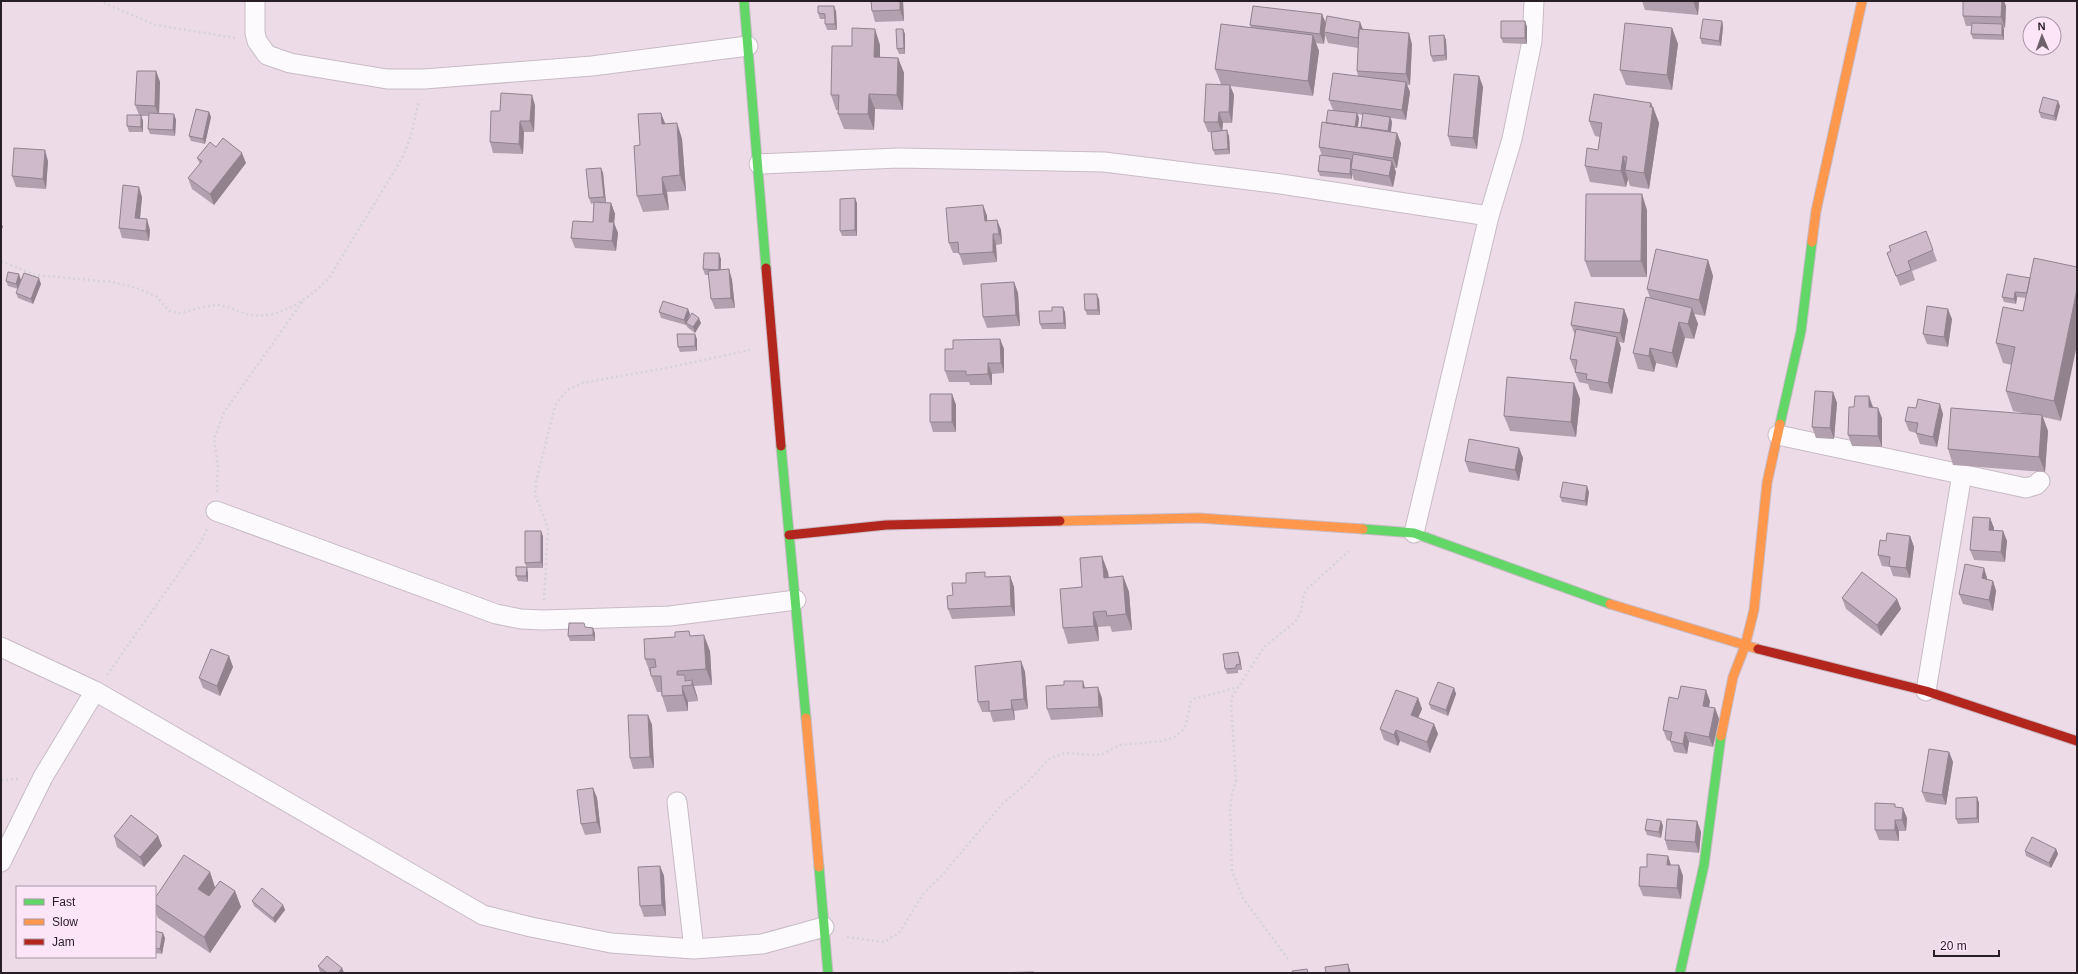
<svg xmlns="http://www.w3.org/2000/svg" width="2078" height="974" viewBox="0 0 2078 974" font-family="Helvetica,sans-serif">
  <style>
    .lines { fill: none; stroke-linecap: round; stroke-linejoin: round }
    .street-casing { stroke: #c8bbc5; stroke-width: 21 }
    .fast-casing { stroke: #c8bbc5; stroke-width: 11 }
    .slow-casing { stroke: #c8bbc5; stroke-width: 11 }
    .jam-casing { stroke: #c8bbc5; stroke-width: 11 }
    .path { stroke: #d7d3d6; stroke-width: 2.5; stroke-dasharray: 2 3; stroke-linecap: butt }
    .street { stroke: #fcfafc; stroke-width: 19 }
    .fast { stroke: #63d668; stroke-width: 9 }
    .slow { stroke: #ff974d; stroke-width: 9 }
    .jam { stroke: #b3261e; stroke-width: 9 }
    .wall { fill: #b2a0ae; fill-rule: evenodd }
    .shaded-wall { fill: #91828d }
    .building { fill: #cfbaca; stroke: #91828d }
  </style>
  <rect width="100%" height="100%" fill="#eddce8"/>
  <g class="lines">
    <g class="street-casing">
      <path id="street" d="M255,1V33L257,41L267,55L290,63L387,79H424L592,66L748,46
        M759,164L898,158L1104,162L1281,184L1489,216
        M1778,435L2026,488L2036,485L2040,481
        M216,511L496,614L521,619L543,620L670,616L796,600
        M1414,533L1489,216L1512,139L1532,41L1534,1
        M1,647L95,691L483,915L531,927L611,943L694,949L762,944L824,927
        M1926,691L1962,474
        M677,802L694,949
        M1,862L43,777L95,691"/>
    </g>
    <g class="fast-casing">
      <path id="fast" d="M744,1L766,268
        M1780,424L1801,331L1812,242
        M781,446L806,718
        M1363,529L1414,533L1610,604
        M819,867L828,973
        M1680,973L1704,865L1721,736"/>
    </g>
    <g class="slow-casing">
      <path id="slow" d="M1812,242L1816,211L1862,1
        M1060,521L1199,518L1363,529
        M1610,604L1758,649
        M806,718L819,867
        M1721,736L1733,677L1745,646L1754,610L1767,483L1780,424"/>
    </g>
    <g class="jam-casing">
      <path id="jam" d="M766,268L781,446
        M789,535L886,525L1060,521
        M1758,649L1926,691L2077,741"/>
    </g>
    <path class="path" d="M99,1L156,25L236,38
      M1,261L35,275L112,282L137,288L157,297L169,311L179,313C191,311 206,305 218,305C229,306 240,313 251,315C281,319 310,298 329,278L401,160L410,139L419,100
      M217,492L218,467L214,439L224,412L303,301
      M544,600L548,528L535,494L536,482L555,406L567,390L582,383L666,368L750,350
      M107,675L200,543L207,529
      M1,780L20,779
      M847,937L884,942L899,933L923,894L942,875L1004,802L1025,785L1050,758L1065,753L1094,755L1103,754L1120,745L1163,741L1174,737L1182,731L1186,724L1191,701L1194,699L1239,687
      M1288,959L1243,898L1232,871L1230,808L1232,793L1236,781L1231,703L1232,697L1264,647L1295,622L1300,614L1304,594L1308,588L1349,551"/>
    <use href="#street" class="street"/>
    <use href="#fast" class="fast"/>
    <use href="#slow" class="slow"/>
    <use href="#jam" class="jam"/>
  </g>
  <path class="wall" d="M903,1L904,21L875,22L872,11Z
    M1642,1H1699L1698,15L1645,10Z
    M2006,6L2005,28L2003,27L2004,29V40L1973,39L1971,34V26H1966L1963,16Z
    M836,11L837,30H827L825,24V19H820L818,13Z
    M1322,14L1326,23L1363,30L1412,44L1410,85H1407L1410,92L1406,120L1391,118L1392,122L1391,132L1401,143L1397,168H1394L1396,172L1393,187L1354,180L1352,174V179L1320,176L1318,171L1322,156L1319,147L1326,123L1333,110L1329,100L1358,76L1357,71L1358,48L1328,43L1325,35L1324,44L1316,43L1319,51L1313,96L1230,86L1234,95L1232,123H1223L1222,131L1229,136L1230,154L1215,155L1213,150L1211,132H1208L1204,122L1221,84L1215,69L1251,28L1250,25ZM1357,114L1363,115L1361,128L1358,127L1359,118Z
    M1525,21L1527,27V44L1503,43L1501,38Z
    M1722,21L1723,27L1721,46L1702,44L1700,38Z
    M1672,28L1678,44L1672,90L1626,85L1620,70Z
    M903,29L905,34V54H899L897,49Z
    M1444,35L1446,40L1447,60L1433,62L1431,56Z
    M880,45V57L898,58L904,73L903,110L875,109L874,130L844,129L838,114V110H836L831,95L852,46Z
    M156,71L160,82L159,113L174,114L176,120L175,136L150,134L148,129L149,116H141L143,121V132H129L127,126L139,115L135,105Z
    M1479,76L1483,87L1477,149L1451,146L1448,136Z
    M1651,103L1659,123L1649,189L1630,186L1628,179L1626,187L1590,182L1585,166L1598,150L1600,137L1595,136L1589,121Z
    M535,105L534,132H524L523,154L493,153L490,142L500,111Z
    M2060,106L2056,121L2041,118L2039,112Z
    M209,112L211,117L205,144L191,141L189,136Z
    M661,113L665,124L677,123L682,139L686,191L667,192L669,210L643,212L637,196L640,145Z
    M197,158L246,163L214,205L192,189L188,178L200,164Z
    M48,161L46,189L16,187L12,176Z
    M601,168L603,173L606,203H611L615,214L614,223L618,233L616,251L575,248L571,238L593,222L594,203L591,204L589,198Z
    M142,197L140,219L150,230L149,241L122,238L119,228Z
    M857,203V236H842L840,231Z
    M983,205L987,216V221L997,220L1001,230L1002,244L996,245L997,262L963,265L959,253H953L949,243Z
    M1647,210V277H1591L1585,261Z
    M1933,250L1937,261L1912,271L1915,280L1900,286L1887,253Z
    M721,259V270L729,269L732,280L735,308L715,309L711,299L709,275H705L703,269Z
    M1708,260L1713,276L1705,316L1694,314L1698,324L1694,339L1685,338L1677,368L1656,363L1654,372L1638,369L1633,353L1650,298L1647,289Z
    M2030,278L2061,421L2043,417L2048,431L2045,472L1953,465L1948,449L2028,414L2013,411L2006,391L2012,365L2003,363L1996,343L2023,311L2026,298L2017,297L2016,304L2004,302L2002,297Z
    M21,280L19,287L41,284L33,304L18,298L16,293L18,289L8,286L6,281Z
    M1014,282L1018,293L1020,326L987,328L983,317Z
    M1099,299L1100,315H1087L1085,310Z
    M688,309L690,314L688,319L701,323L695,333L688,328L686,325L661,318L659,312Z
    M1624,309L1628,320L1624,343L1619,342L1621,348L1612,394L1590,390L1588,384L1579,382L1575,372V370L1574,369L1570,359L1575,335L1571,325Z
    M1065,312L1066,329H1042L1040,324Z
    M1952,319L1948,347L1927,344L1923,334Z
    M697,339V351L680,352L678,347Z
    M1000,339L1004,349V373L992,374V385H970L969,382H949L945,371L953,349Z
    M1574,383L1580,399L1576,437L1510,431L1504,416Z
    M1833,392L1837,403L1834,439L1816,438L1812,427Z
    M952,394L956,405V432H933L930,422Z
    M1873,407L1882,418V447L1852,446L1848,435Z
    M1943,414L1937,447L1920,444L1916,433L1909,431L1905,421Z
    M1519,448L1523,458L1519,481L1469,472L1465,461Z
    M1589,492L1587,506L1562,502L1560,497Z
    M1990,518L1994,528L1993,530L2003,531L2007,541L2005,562L1974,560L1970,550Z
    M543,536V568H527L525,563Z
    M1910,536L1914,547L1910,578L1893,576L1890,567L1882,566L1878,555L1886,541Z
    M1984,568L1987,579L1993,581L1996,591L1993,611L1963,604L1959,594Z
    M1108,572L1109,578L1123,576L1129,592L1132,630L1112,632L1110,626L1098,627L1099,641L1068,644L1063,628L1082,587Z
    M528,573V582L518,581L516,576Z
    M1010,576L1014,587L1015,616L952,619L948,609L953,595L966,583L987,577Z
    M1842,598L1897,599L1901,609L1881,636L1846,609Z
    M586,627L595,633V641H570L568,636Z
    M691,636L710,651L712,685L694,686L697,696L698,701L688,702V711L667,712L662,696L661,692H657L645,659L675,637Z
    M1238,652L1240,658L1242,670H1238V673L1227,674L1225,669Z
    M229,656L233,667L220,696L203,688L199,678Z
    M1021,661L1025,672L1028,709L1014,711L1015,720L993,722L990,712H982L978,702Z
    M1454,688L1456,694L1448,716L1431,709L1429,704Z
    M1102,698L1103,717L1051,720L1047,709Z
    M1418,698L1422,709L1418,717L1434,724L1438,734L1430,753L1400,741L1398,746L1384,740L1380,729Z
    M1678,699L1710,701L1709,707L1715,708L1719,719L1713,747L1689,742L1687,754L1674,752L1670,741L1667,740L1663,730Z
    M648,715L652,725L654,768L633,769L630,758Z
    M1949,752L1953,762L1946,805L1926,802L1922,792Z
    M593,788L597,798L601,833L585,835L581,824Z
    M1977,797L1979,803V823L1958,824L1956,819Z
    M1897,807L1907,818L1906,831H1899V841L1879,840L1875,830Z
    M1661,821L1663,826L1661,838L1647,835L1645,830Z
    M1697,821L1701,832L1699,853L1668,850L1665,840Z
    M114,836H158L162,846L144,867L117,847Z
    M2056,849L2058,854L2051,868L2026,856L2025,851Z
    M1668,856L1671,865H1679L1683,876L1681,899L1643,896L1639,886L1647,867Z
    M660,866L664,876L666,916L644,917L640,906Z
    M210,872L215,887L235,891L241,907L210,953L158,918L155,911V898Z
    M252,901L283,905L285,910L275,923L254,906Z
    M155,931L165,938L162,954L155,953Z
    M318,966L342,968L344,973H322L320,972Z"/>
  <path class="shaded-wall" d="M900,1H903L904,21L900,10Z
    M1693,1H1699L1698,15Z
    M2002,1H2004L2006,6L2005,28L2001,17Z
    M834,6L836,11L837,30L835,24Z
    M1322,14L1326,25L1324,32L1325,35L1324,44L1320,34Z
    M1525,21L1527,27V44L1525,38Z
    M1722,21L1723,27L1721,46L1719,41Z
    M1360,22L1364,32L1361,48L1358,38Z
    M2002,24L2004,29V40L2002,35Z
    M1672,28L1678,44L1672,90L1667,75Z
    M875,29L880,45V73L874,57Z
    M903,29L905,34V54L904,48Z
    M1409,33L1412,44L1410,85L1406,74Z
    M1313,35L1319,51L1313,96L1308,81Z
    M1444,35L1446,40L1447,60L1445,55Z
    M898,58L904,73L903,110L897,95Z
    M156,71L160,82L159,116L155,106Z
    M1479,76L1483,87L1477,149L1473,138Z
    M1406,82L1410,92L1406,120L1402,110Z
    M1230,85L1234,95L1232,123L1229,112Z
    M869,94L875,109L874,130L868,114Z
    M532,95L535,105L534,132L530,121Z
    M2058,101L2060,106L2056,121L2054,116Z
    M1651,103L1653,109V107L1659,123L1649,189L1644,173Z
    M209,112L211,117L205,144L203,139Z
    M1219,112L1223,123L1222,133L1218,122Z
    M661,113L667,128L662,124Z
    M1357,113L1359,118L1357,133L1355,128Z
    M174,114L176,120L175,136L173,130Z
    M141,115L143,121V132L141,127Z
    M1390,117L1392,122L1390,137L1388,131Z
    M520,121L524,132L523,154L519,144Z
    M677,123L682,139L686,191L680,175Z
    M1227,130L1229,136L1230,154L1228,149Z
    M1397,133L1401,143L1397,168L1393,158Z
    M45,150L48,161L46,189L43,179Z
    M242,153L246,163L214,205L210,194Z
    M1623,156L1628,171L1625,170L1628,179L1626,187L1621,171Z
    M1351,159L1353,164L1351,169L1352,174V179L1350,174Z
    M1392,161L1396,172L1393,187L1389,176Z
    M601,168L603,173L606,203L604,197Z
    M662,177L667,192L669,210L663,194Z
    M139,187L142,197L139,228L135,218Z
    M1642,194L1647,210V277L1641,261Z
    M855,198L857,203V236L855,230Z
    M611,203L615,214L614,223L618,233L616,251L612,241L609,222Z
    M983,205L987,216L988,231L985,221Z
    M147,219L150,230L149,241L146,231Z
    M997,220L1001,230L1002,244L999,234Z
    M1,222L3,227L1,230Z
    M993,234L996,245L997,262L993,252Z
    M719,253L721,259L720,275L719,270Z
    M1708,260L1713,276L1705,316L1699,300Z
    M729,269L732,280L735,308L731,298Z
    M19,274L21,280L18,289L16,284Z
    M39,278L41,284L33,304L31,299Z
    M1014,282L1018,293L1020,326L1016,315Z
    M2077,289V345L2061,421L2054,401Z
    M2015,292L2017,297L2016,304L2014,299Z
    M1097,294L1099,299L1100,315L1098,310Z
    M1063,307L1065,312L1066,329L1064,323Z
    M1692,308L1698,324L1694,339L1688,324Z
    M688,309L690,314L687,324L686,323V325L684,320Z
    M1624,309L1628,320L1624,343L1620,333Z
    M1948,309L1952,319L1948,347L1944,337Z
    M699,318L701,323L695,333L693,327Z
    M1679,322L1685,338L1677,368L1672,353Z
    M695,334L697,339V351L695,346Z
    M1617,337L1621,348L1612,394L1608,383Z
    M1000,339L1004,349V373L1001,363Z
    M1650,348L1656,363L1654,372L1649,356Z
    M988,363L992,374V385L988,374Z
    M1574,383L1580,399L1576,437L1571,422Z
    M1833,392L1837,403L1834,439L1830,428Z
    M952,394L956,405V432L952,422Z
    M1869,396L1873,407V418L1869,407Z
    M1940,404L1943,414L1937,447L1933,437Z
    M1878,408L1882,418V447L1878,436Z
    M2042,415L2048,431L2045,472L2039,457Z
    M1519,448L1523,458L1519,481L1515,470Z
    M1587,486L1589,492L1587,506L1585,501Z
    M1990,518L1994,528L1993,540L1989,530Z
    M541,531L543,536V568L541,562Z
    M2003,531L2007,541L2005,562L2001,552Z
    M1910,536L1914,547L1910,578L1906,568Z
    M1102,556L1108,572L1110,593L1104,578Z
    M527,567L528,573V582L526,576Z
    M1984,568L1987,578L1986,589L1982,578Z
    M1010,576L1014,587L1015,616L1011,606Z
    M1123,576L1129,592L1132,630L1126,614Z
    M1993,581L1996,591L1993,611L1989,600Z
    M1897,599L1901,609L1881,636L1877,625Z
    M1093,612L1098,627L1099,641L1094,626Z
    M593,628L595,633V641L593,635Z
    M704,635L710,651L712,685L706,669Z
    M1238,652L1240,658L1242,670L1240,664Z
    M229,656L233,667L220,696L217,686Z
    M1021,661L1025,672L1028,709L1024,699Z
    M692,680L697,696L698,701L692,685Z
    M1083,681L1086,691L1083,688Z
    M682,686L688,702V711L683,695Z
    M1098,687L1102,698L1103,717L1099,707Z
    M1454,688L1456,694L1448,716L1446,710Z
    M1706,690L1710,701L1707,717L1703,706Z
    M1418,698L1422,709L1415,725L1411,715Z
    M1011,700L1014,711L1015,720L1012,709Z
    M1715,708L1719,719L1713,747L1709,737Z
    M648,715L652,725L654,768L650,757Z
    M1434,724L1438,734L1430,753L1427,742Z
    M1396,730L1400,741L1398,746L1394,735Z
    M1685,732L1689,742L1687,754L1683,744Z
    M1949,752L1953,762L1946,805L1942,795Z
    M593,788L597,798L601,833L597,822Z
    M1977,797L1979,803V823L1977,818Z
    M1903,808L1907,818L1906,831L1902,820Z
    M1895,820L1899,831V841L1895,830Z
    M1661,821L1663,826L1661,838L1659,832Z
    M1697,821L1701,832L1699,853L1695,842Z
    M158,836L162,846L144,867L140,857Z
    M2056,849L2058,854L2051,868L2049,863Z
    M1668,856L1671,866L1667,865Z
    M1679,865L1683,876L1681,899L1677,888Z
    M660,866L664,876L666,916L662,905Z
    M210,872L215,888L204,905L198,889Z
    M235,891L241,907L210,953L204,937Z
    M283,905L285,910L275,923L273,918Z
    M163,933L165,938L162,954L160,949Z
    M1348,964L1351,973H1349Z
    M342,968L344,973H338Z"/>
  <path class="building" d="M871,1H900V10L872,11Z
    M1963,1H2002L2001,17L1963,16Z
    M818,6H834L835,24H825V14L818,13Z
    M1253,6L1322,14L1320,34L1250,25Z
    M1327,16L1360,22L1358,38L1324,32Z
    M1703,19L1722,21L1719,41L1700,38Z
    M1501,21H1525V38H1501Z
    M1625,23L1672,28L1667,75L1620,70Z
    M1972,23L2002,24V35L1971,34Z
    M1221,24L1313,35L1308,81L1215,69Z
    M852,28L875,29L874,57L898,58L897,95L869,94L868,114H838L839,95H831L832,46H852Z
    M896,29H903L904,48L897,49Z
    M1359,29L1409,33L1406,74L1357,71Z
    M1444,35L1445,55L1431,56L1429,36Z
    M137,71H156L155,106L135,105Z
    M1333,73L1406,82L1402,110L1329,100Z
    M1454,74L1479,76L1473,138L1448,136Z
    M1206,84L1230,85L1229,112H1219L1218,122H1204Z
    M501,93L532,95L530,121H520L519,144L490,142L491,111H500Z
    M1594,94L1651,103L1650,107H1653L1644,173L1625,170L1627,157L1623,156L1621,171L1585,166L1587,148L1598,150L1602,123L1589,121Z
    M2043,97L2058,101L2054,116L2039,112Z
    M196,109L209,112L203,139L189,136Z
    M1328,110L1357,113L1355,127L1326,123Z
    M149,113L174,114L173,130L148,129Z
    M661,113L662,124L677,123L680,175L662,177L663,194L637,196L634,146L640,145L638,114Z
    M1363,113L1390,117L1388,131L1361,127Z
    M127,115H141V127L127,126Z
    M1322,122L1397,133L1393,158L1319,147Z
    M1227,130L1228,149L1213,150L1211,132Z
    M223,138L242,153L210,194L188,178L202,161L197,158L210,142L216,147Z
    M14,148L45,150L43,179L12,176Z
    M1353,154L1392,161L1389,176L1351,169Z
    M1320,155L1351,159L1350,174L1318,171Z
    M601,168L604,197L589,198L586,169Z
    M123,185L139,187L135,218L147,219L146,231L119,228Z
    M1586,194H1642L1641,261H1585Z
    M855,198V230L840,231V199Z
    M594,202L611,203L609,222H614L612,241L571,238L573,221L593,222Z
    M983,205L985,221L997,220L999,234H993V252L959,254L958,242L949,243L946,208Z
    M1926,231L1933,250L1908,261L1911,270L1896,276L1887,253L1891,251L1889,246Z
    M1656,249L1708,260L1699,300L1647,289Z
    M704,253H719V270L703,269Z
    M2034,258L2077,267V289L2054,401L2006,391L2015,347L1996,343L2003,307L2023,311Z
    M729,269L731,298L711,299L708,271Z
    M8,272L19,274L16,284L6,281Z
    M24,273L39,278L31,299L16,293Z
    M2007,274L2030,278L2027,293L2015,292L2014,299L2002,297Z
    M1014,282L1016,315L983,317L981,284Z
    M1084,294H1097L1098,310H1085Z
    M1646,297L1692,308L1688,324L1679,322L1672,353L1650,348L1649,356L1633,353Z
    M663,301L688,309L684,320L659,312Z
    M1575,302L1624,309L1620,333L1571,325Z
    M1927,306L1948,309L1944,337L1923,334Z
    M1052,307H1063L1064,323L1040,324L1039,311H1052Z
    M692,313L699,318L693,327L686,323Z
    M1576,329L1617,337L1608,383L1586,379L1587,374L1575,372L1577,360L1570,359Z
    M677,334H695V346L678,347Z
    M1000,339L1001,363H988V374L966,375V371H945V349H953V340Z
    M1507,377L1574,383L1571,422L1504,416Z
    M1815,391L1833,392L1830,428L1812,427Z
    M930,394H952V422H930Z
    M1855,396H1869V407L1878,408V436L1848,435L1849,407H1854Z
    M1918,399L1940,404L1933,437L1916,433L1918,423L1905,421L1908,407L1916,408Z
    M1951,408L2042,415L2039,457L1948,449Z
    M1469,439L1519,448L1515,470L1465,461Z
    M1563,482L1587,486L1585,501L1560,497Z
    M1973,517L1990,518L1989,530L2003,531L2001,552L1970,550Z
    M525,531H541V562L525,563Z
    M1887,533L1910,536L1906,568L1889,566L1890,557L1878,555L1880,540L1886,541Z
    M1102,556L1104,578L1123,576L1126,614L1107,616L1106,611L1093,612L1094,626L1063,628L1060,589L1082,587L1080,558Z
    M1965,564L1984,568L1982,578L1993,581L1989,600L1959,594Z
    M516,567H527L526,576H516Z
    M985,572V577L1010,576L1011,606L948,609L947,596L953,595L952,583H966V573Z
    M1862,572L1897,599L1877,625L1842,598Z
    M569,623H584L585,627L593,628V635L568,636Z
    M689,631L690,636L704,635L706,669L677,671V675H685V681L692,680V685L682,686L683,695L662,696L661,676H651L650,668L656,667L655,659H645L644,639L675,637V632Z
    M211,649L229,656L217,686L199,678Z
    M1238,652L1240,664L1236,665V668L1225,669L1223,654Z
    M1021,661L1024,699L1011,700L1012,709L989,711V701L978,702L975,666Z
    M1064,681H1083V688L1098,687L1099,707L1047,709L1046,686L1064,685Z
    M1438,682L1454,688L1446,710L1429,704Z
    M1681,686L1706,690L1703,706L1715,708L1709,737L1685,732L1683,744L1670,741L1672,732L1663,730L1669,697L1678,699Z
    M1396,690L1418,698L1411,715L1434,724L1427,742L1396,730L1394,735L1380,729Z
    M628,715H648L650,757L630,758Z
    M1929,749L1949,752L1942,795L1922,792Z
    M593,788L597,822L581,824L577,790Z
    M1977,797V818L1956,819V798Z
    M1875,803L1895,804V807L1903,808L1902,820H1895V830H1875Z
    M131,815L158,836L140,857L114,836Z
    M1647,819L1661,821L1659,832L1645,830Z
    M1667,819L1697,821L1695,842L1665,840Z
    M2032,837L2056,849L2049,863L2025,851Z
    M1647,854L1668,856L1667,865H1679L1677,888L1639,886L1640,867H1647Z
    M184,855L210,872L198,889L209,896L220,881L235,891L204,937L155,904V898Z
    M660,866L662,905L640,906L638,867Z
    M262,888L283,905L273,918L252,901Z
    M155,931L163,933L160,949L155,948Z
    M327,956L342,968L338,973H327L318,966Z
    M1348,964L1349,973H1326L1325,967Z
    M1307,969L1308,973H1293L1292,971Z
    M1034,972V973H988Z"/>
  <rect width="2078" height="974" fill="none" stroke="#281e26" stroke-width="4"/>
  <rect x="16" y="886" width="140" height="72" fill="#fce5f6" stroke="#a795a3"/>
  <rect x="24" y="899" width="20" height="6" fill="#63d668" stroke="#a795a3"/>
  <text x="52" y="906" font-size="12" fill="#281e26">Fast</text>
  <rect x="24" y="919" width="20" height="6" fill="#ff974d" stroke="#a795a3"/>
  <text x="52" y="926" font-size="12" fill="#281e26">Slow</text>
  <rect x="24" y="939" width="20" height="6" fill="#b3261e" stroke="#a795a3"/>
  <text x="52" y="946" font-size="12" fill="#281e26">Jam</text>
  <g transform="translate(2042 36) rotate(358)"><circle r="19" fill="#fce5f6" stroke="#a795a3"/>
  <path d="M0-3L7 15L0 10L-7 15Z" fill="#6d606a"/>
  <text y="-6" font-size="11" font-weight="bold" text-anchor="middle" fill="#281e26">N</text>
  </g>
  <path d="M1934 950v6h65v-6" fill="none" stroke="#281e26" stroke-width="2"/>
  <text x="1940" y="950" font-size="12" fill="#281e26" stroke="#fce5f6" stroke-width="3" paint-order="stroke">20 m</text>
</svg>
